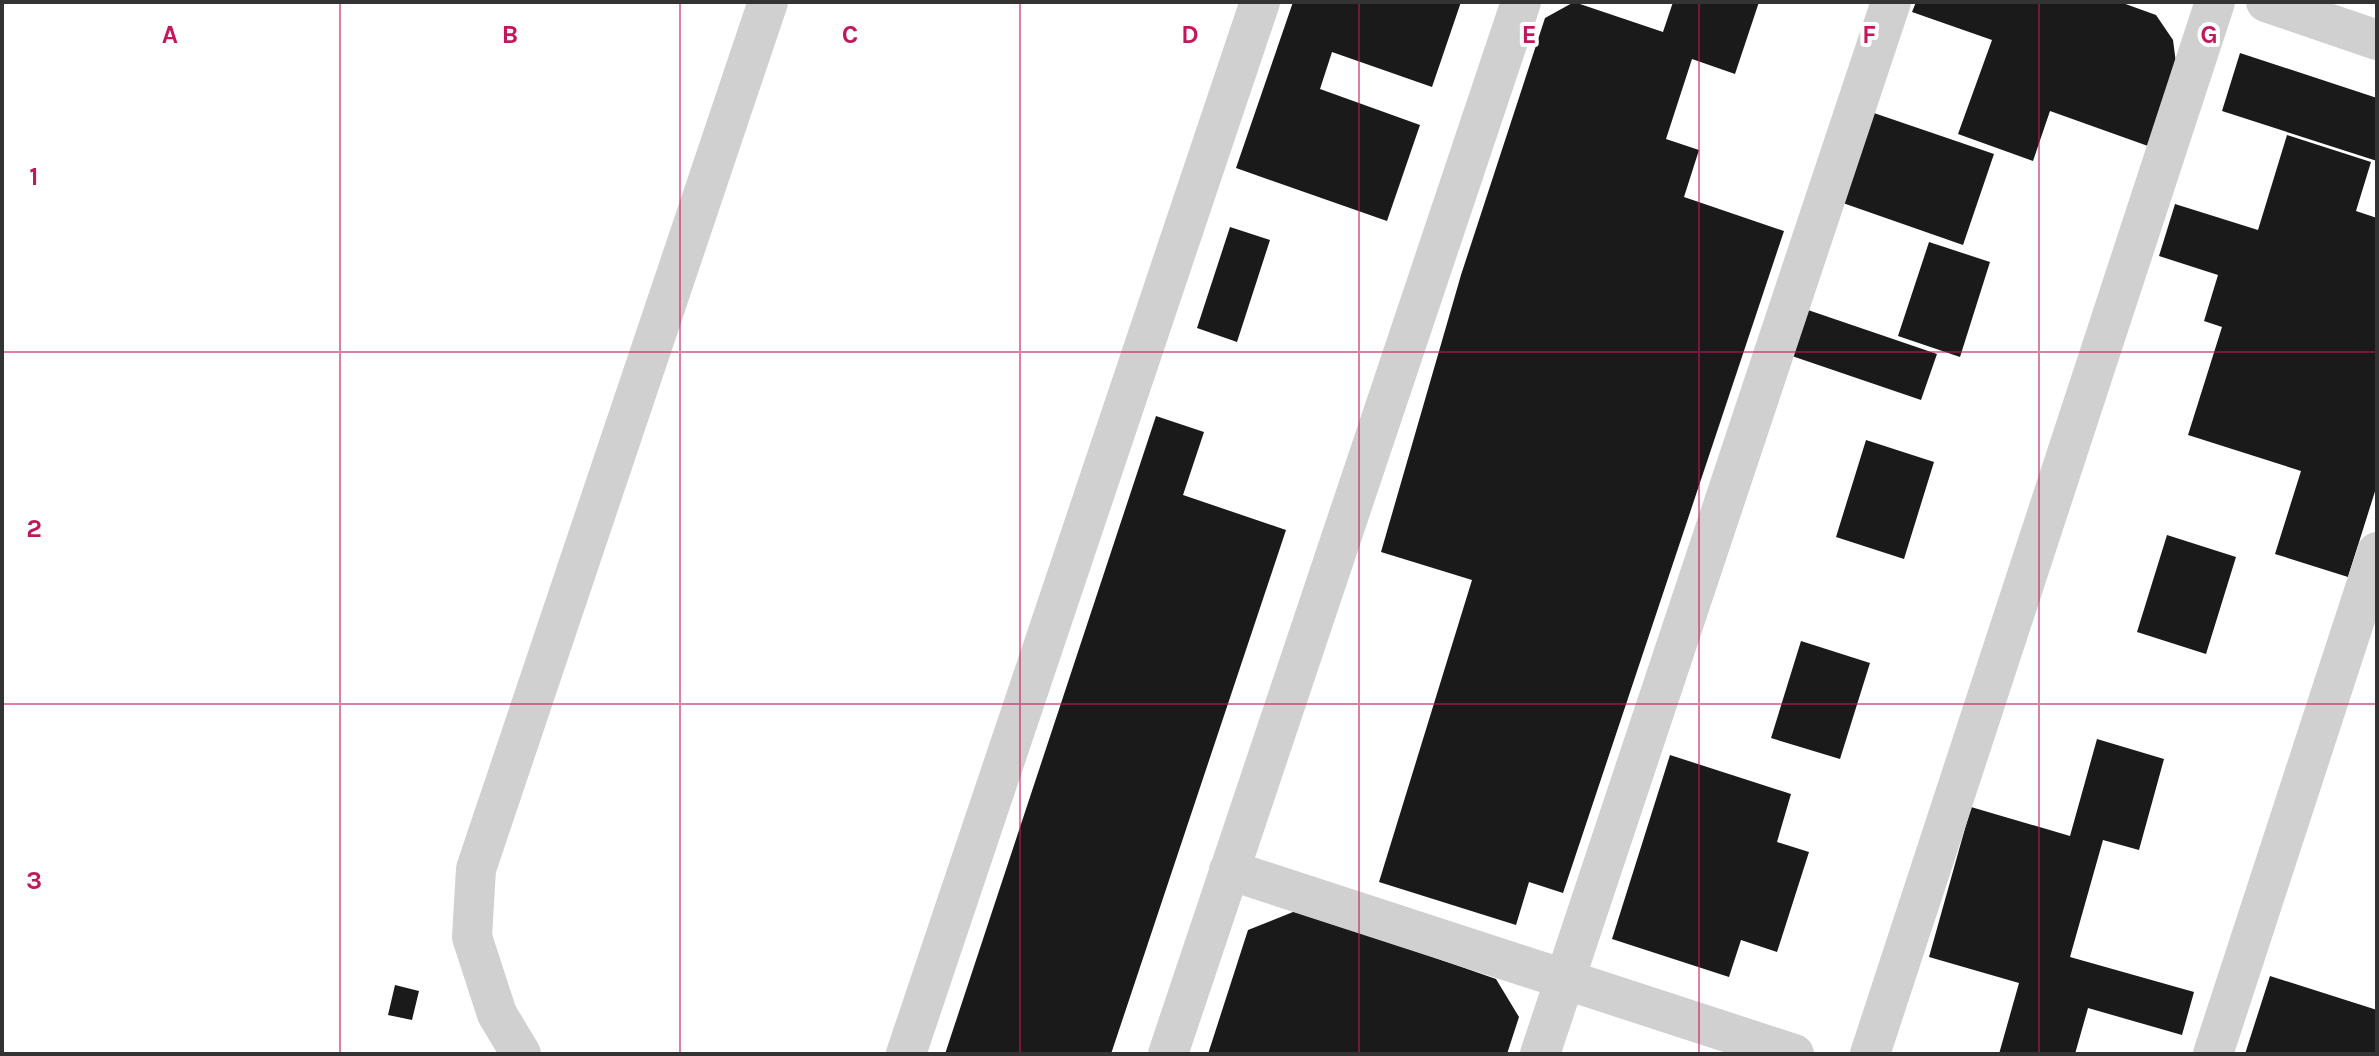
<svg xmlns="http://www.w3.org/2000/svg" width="2379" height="1056" viewBox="0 0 2379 1056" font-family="Karla,sans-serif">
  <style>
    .building { fill: #1a1a1a }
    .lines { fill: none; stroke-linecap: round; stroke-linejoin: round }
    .minor { stroke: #d0d0d0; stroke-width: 40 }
    .grid { fill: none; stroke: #c2185b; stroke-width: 2; stroke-opacity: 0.55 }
    .grid-label { font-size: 26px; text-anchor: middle; font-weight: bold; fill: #c2185b; stroke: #fff; stroke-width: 8; stroke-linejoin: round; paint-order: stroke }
  </style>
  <rect width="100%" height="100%" fill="#fff"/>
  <path class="building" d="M1293,2H1461L1432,87L1332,52L1320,89L1420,125L1387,221L1236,168Z
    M1574,2L1663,32L1673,2H1759L1735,74L1692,59L1666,139L1699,150L1684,197L1784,231L1563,893L1529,882L1516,925L1379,882L1472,580L1381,552L1461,275L1545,18Z
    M1916,2H2120L2156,15L2173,40L2176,63L2148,146L2050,111L2033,161L1958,134L1992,40L1912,12Z
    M2240,53L2377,98V161L2222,111Z
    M1871,112L1994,154L1963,245L1840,202Z
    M2287,135L2371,162L2356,211L2377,218V485L2348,577L2275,554L2301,471L2188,435L2222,327L2204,321L2218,275L2159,256L2175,204L2258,230Z
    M1230,227L1270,240L1237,342L1197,328Z
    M1929,242L1990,262L1960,357L1898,336Z
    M1805,309L1937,354L1921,400L1789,355Z
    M1156,416L1204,432L1183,495L1286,530L1111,1054H945Z
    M1866,440L1934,462L1904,559L1836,537Z
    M2167,535L2236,557L2206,654L2137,632Z
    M1801,641L1870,663L1840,759L1771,738Z
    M2097,739L2164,759L2139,850L2103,840L2070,957L2194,992L2182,1035L2088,1008L2075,1054H1999L2019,983L1929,957L1971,807L2070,836Z
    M1670,755L1791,794L1777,842L1809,852L1777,952L1741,940L1729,977L1612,939Z
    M1298,910L1496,979L1519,1017L1507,1054H1208L1248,930Z
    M2270,976L2377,1010V1054H2245Z
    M395,985L419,991L412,1020L388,1015Z"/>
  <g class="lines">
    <path class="minor" d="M2266,2L2377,40
      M1229,870L1794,1054
      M521,1054L497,1014L472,937L476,869L768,2
      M906,1054L1260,2
      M1168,1054L1521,2
      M1540,1054L1891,2
      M1870,1054L2215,2
      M2213,1054L2377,552"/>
  </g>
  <path class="grid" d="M340,2V1054M680,2V1054M1020,2V1054M1359,2V1054M1699,2V1054M2039,2V1054M2,352H2377M2,704H2377"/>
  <g class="grid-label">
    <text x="170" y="43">A</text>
    <text x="510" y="43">B</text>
    <text x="850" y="43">C</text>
    <text x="1190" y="43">D</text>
    <text x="1529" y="43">E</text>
    <text x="1869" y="43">F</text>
    <text x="2209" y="43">G</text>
    <text x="34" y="185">1</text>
    <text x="34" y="537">2</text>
    <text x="34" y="889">3</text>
  </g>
  <rect width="2379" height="1056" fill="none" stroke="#333333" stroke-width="8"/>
</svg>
